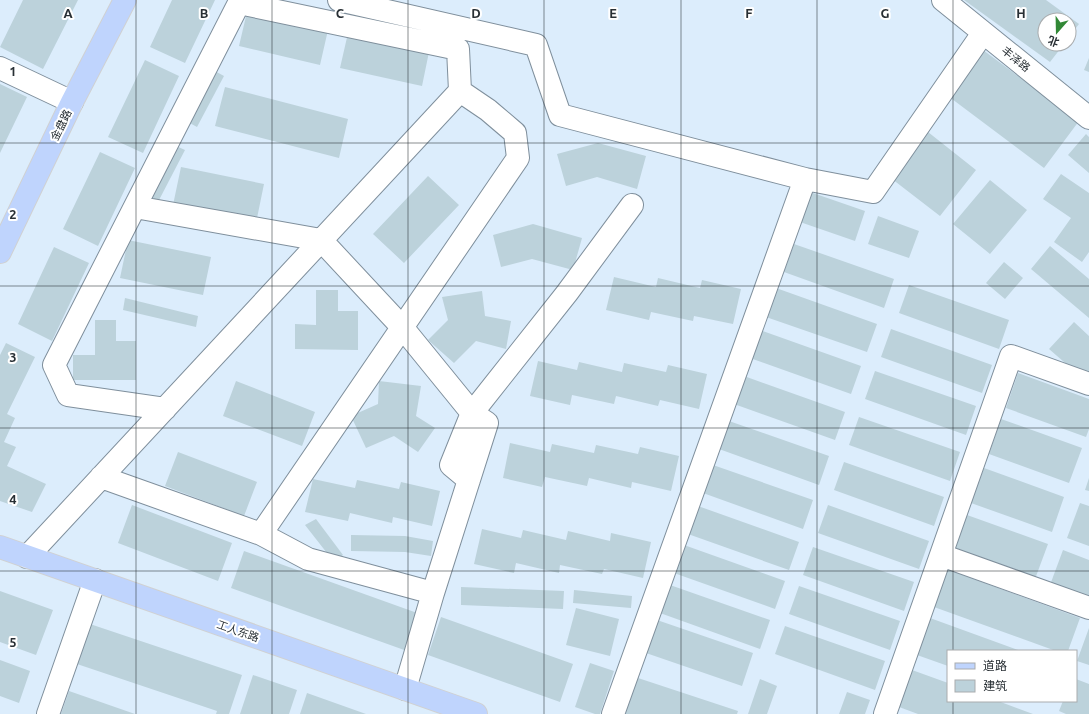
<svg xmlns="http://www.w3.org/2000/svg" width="1089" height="714" viewBox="0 0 1089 714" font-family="Ubuntu,'Noto Sans SC',sans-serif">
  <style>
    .building { fill: #bcd2db }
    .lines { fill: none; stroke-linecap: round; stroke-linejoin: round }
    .minor-casing { stroke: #7f8f9c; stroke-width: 24 }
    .major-casing { stroke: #d0d1d2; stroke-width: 24 }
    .minor { stroke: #fff; stroke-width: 22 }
    .major { stroke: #bfd4fd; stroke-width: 22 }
    .grid { fill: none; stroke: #282f34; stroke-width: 1; stroke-opacity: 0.55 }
    .labels { text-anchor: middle; stroke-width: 4; stroke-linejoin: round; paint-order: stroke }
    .street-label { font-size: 11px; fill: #282f34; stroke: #fff }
    .grid-label { font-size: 13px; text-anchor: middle; font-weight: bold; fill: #282f34; stroke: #fff; stroke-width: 4; stroke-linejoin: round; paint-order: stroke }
  </style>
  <rect width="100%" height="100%" fill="#dcedfc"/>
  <path class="building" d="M23,0H78L43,69L0,47Z
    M172,0H215L185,63L150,47Z
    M964,0H1046L1079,24L1069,37V20H1045V44H1064L1050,62Z
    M247,12L328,30L320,65L239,46Z
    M348,33L429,52L422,86L340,68Z
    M983,50L1079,121L1044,168L948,96Z
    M1089,58V72L1084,70Z
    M145,60L179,76L143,153L108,137Z
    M213,70L224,76L197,127L186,121Z
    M0,84L27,97L0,153Z
    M225,87L348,119L339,158L215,126Z
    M928,132L976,170L940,216L892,179Z
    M1086,134L1089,137V173L1068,155Z
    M598,143L646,156L637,189L597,177L566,186L557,154Z
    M174,145L185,150L158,202L147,196Z
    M100,152L135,168L98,246L63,229Z
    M181,167L264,184L256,223L173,205Z
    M1061,174L1089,193V252L1082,262L1054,242L1071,218L1043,199Z
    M428,176L459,205L404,263L373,234Z
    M990,180L1027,210L990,254L953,224Z
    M810,192L865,211L855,241L800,222Z
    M878,216L919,231L909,258L868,244Z
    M533,224L582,238L573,270L532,259L501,267L493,235Z
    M128,240L211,257L203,295L120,278Z
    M794,244L894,279L884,308L784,272Z
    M1050,246L1089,279V318L1031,269Z
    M54,247L89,263L52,341L18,324Z
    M1004,262L1023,278L1005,299L986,283Z
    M614,277L656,287L658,278L700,288L702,280L741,289L733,324L694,316L693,321L651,312L649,320L606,310Z
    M909,285L1009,320L999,349L899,313Z
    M776,288L877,324L867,352L766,317Z
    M316,290H338V311H358V350L295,349V324L316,325Z
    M482,291L485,316L511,321L506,349L476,341L454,363L428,340L448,320L442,297Z
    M125,298L198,316L196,327L123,310Z
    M95,320H116V341H136V380H73V355H95Z
    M1074,322L1089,336V377L1086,381L1049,349Z
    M891,329L992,365L982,393L881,357Z
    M760,330L861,366L851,394L750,358Z
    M6,343L35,357L7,414L15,418L4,442L16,447L7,466L46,484L32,512L0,501V355Z
    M538,361L577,370L579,362L622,372L624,363L666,372L668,365L707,374L699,409L660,400L658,406L616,396L614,404L572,395L570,405L530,396Z
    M875,371L976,406L966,435L865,399Z
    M1018,373L1089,399V429L1086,437L1006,408Z
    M744,376L845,412L835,440L734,404Z
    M236,381L315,412L302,446L223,416Z
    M379,381L421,386L416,416L435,428L418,452L394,436L366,448L351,416L378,404Z
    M859,417L960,452L950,481L849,445Z
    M1001,419L1082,448L1069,483L989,454Z
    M729,421L829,456L819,485L719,449Z
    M510,443L550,452L552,444L594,453L596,445L638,454L640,447L679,456L671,491L632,482L631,488L589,478L587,486L545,477L542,487L503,478Z
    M178,452L257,482L244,516L165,486Z
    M844,462L944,497L934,526L834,490Z
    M713,465L813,500L803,529L703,493Z
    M984,468L1064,497L1052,532L971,503Z
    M1089,478V491L1085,490Z
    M313,479L355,488L357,480L399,489L401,482L440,491L432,526L393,517L392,523L350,513L348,521L305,512Z
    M1080,503L1089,506V546L1067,538Z
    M132,505L232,543L218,581L118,543Z
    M828,505L929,541L919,569L818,533Z
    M698,506L799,542L789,570L688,534Z
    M967,515L1048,544L1035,579L955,550Z
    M316,519L343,555L334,562L305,525Z
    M482,529L521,538L523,530L566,540L568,531L610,541L611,533L651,542L643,578L604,569L602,574L560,565L559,573L516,563L514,573L474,564Z
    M351,535L405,536L433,541L431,556L405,552L351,551Z
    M684,545L785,581L775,609L674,573Z
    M813,547L914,582L904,611L803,575Z
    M1063,550L1089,560V599L1050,585Z
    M244,551L420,614L407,651L231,588Z
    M947,569L1080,618L1068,651H1056L934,607Z
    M670,585L770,620L760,649L660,613Z
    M799,586L900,621L890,650L789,614Z
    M461,587L564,591L563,609L461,605Z
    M574,590L632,596L631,608L573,603Z
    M0,591L53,610L36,655L0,642Z
    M576,608L619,619L610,656L566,645Z
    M441,617L573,664L560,702L428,655Z
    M930,618L1021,651H948V666L917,655Z
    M657,620L753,653L742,686L646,653Z
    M87,623L242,675L229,714H216L217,711L74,663Z
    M785,626L885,661L875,690L775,654Z
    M1089,628V665L1077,661Z
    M0,660L30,671L19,703L0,696Z
    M590,663L614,671L600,714H595L575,707Z
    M912,670L948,683V701H998L1033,714H918L899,707Z
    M253,675L297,690L289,714H240Z
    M638,678L738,711L737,714H625Z
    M760,679L777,686L767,714H748Z
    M1076,679L1089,684V714H1066L1059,711L1063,701H1076Z
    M69,691L135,714H61Z
    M847,692L870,700L865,714H839Z
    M307,693L366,714H300Z"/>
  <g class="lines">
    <g class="minor-casing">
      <path id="minor" d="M339,0L536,45L560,115L805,179
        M943,0L1089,118
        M0,68L72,102
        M135,207L321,240L402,327L472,413L487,423L433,593L405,689
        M165,409L68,395L54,365L239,3L458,49L460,91
        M101,477L261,534L308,559L433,593
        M469,480L451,465L472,413L567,293L632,205
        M941,555L1089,608
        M27,557L460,91L488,110L515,133L518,158L261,534
        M48,714L95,580
        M613,714L805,179L873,192L983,33
        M885,714L1011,356L1089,384"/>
    </g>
    <g class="major-casing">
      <path id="major" d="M0,252L72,102L125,0
        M0,547L476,714"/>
    </g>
    <use href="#minor" class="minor"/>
    <use href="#major" class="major"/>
  </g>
  <path class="grid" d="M136,0V714M272,0V714M408,0V714M544,0V714M681,0V714M817,0V714M953,0V651M0,143H1089M0,286H1089M0,428H1089M0,571H1089M953,701V714"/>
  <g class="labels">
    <g class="street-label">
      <text transform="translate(1016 59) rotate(39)" y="4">丰泽路</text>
      <text transform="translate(61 125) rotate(-64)" y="4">金盘路</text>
      <text transform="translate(238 631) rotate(19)" y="4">工人东路</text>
    </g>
  </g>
  <g class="grid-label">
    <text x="68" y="18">A</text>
    <text x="204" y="18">B</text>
    <text x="340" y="18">C</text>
    <text x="476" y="18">D</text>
    <text x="613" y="18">E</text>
    <text x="749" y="18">F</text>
    <text x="885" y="18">G</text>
    <text x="1021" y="18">H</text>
    <text x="13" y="76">1</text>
    <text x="13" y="219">2</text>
    <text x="13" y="362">3</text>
    <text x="13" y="504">4</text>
    <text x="13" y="647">5</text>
  </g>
  <rect x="947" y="650" width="130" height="52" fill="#ffffff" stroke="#a9acae"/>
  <rect x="955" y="663" width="20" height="6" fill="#bfd4fd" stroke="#a9acae"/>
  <text x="983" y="670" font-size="12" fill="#282f34">道路</text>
  <rect x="955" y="680" width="20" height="12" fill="#bcd2db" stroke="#a9acae"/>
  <text x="983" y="690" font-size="12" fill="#282f34">建筑</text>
  <g transform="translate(1057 32) rotate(200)"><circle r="19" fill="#ffffff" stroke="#a9acae"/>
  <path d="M0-3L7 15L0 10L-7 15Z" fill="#318836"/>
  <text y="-6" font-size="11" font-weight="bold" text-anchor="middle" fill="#282f34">北</text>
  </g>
</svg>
